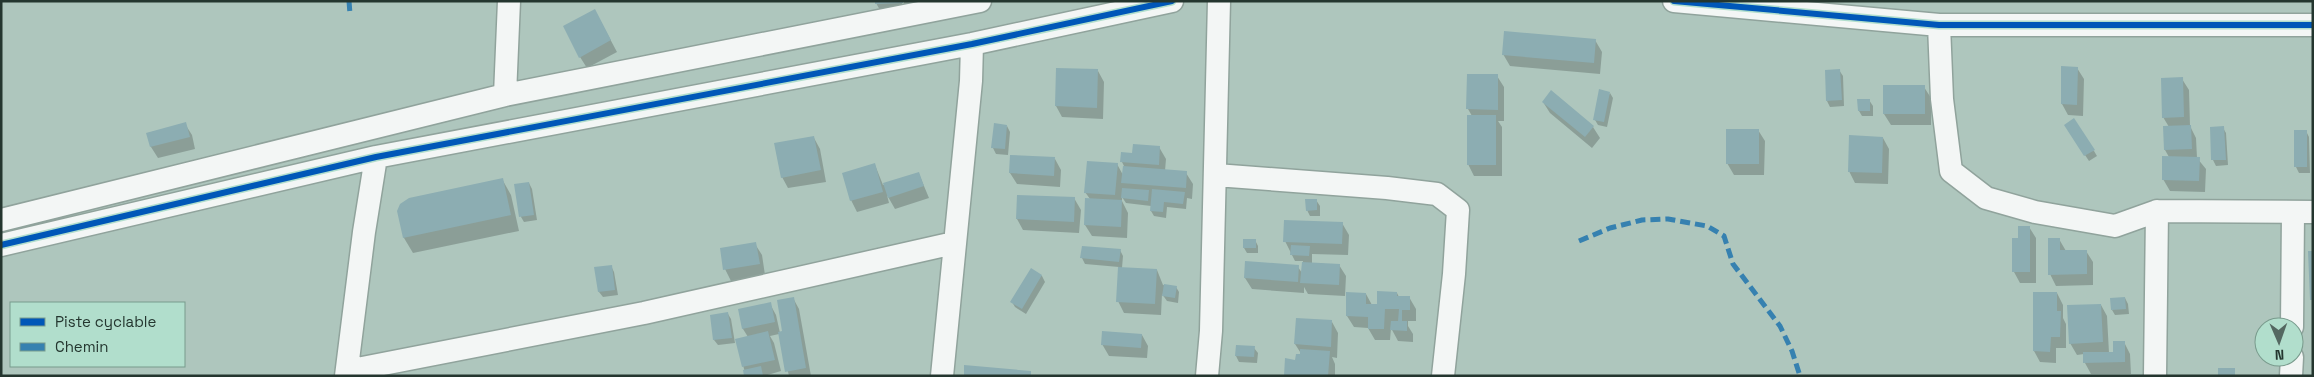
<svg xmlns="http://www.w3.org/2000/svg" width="2314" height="377" viewBox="0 0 2314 377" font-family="'Space Grotesk',sans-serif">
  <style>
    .shadow { fill: #0003 }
    .building { fill: #8cadb2 }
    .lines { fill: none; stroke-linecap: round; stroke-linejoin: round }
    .minor-casing { stroke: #90a39c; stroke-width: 25 }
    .minor { stroke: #f3f6f5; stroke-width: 22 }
    .quiet { stroke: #3681b0; stroke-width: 5; stroke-dasharray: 10 5; stroke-linecap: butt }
    .cycleway-casing { stroke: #b1decc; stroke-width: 9 }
    .cycleway { stroke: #0057b8; stroke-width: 6 }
  </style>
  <rect width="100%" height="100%" fill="#aec6bd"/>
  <path class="shadow" d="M902,1V9H904V1H911V18L885,19L876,3Z
    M601,22L617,52L587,68L580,57Z
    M1595,40L1602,52L1600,74L1510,66L1503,54Z
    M2077,68L2084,79L2083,116L2068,115L2062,104Z
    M1839,70L1843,76L1844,106L1830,107L1827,101Z
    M1098,71L1104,82L1103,119L1062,117L1056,106Z
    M1468,76H1497L1504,87V121H1498L1502,127V176H1474L1468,164L1472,116L1468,109Z
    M2182,79L2189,90L2190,126L2196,138L2197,158L2206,169L2205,192L2170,191L2163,179L2169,157L2165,150L2164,127H2169L2163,117Z
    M1924,87L1931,98V125H1891L1884,114Z
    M1610,93L1613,98L1607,127L1598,125L1595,120Z
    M1869,100L1873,106V116H1862L1859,111Z
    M1543,102L1593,127L1600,138L1592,148L1550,113Z
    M185,124L192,135L195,149L158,158L151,147L148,133Z
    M1007,126L1010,132L1008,155L996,154L993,148Z
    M2211,128H2223L2226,133L2228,165L2216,166L2213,160Z
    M1758,130L1765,141L1764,175H1734L1727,163Z
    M2069,131L2094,151L2097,156L2089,161Z
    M2296,131H2306L2309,137L2310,173H2299L2296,167Z
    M814,138L820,149L826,182L788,188L782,177Z
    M1883,138L1889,149L1888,184L1855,183L1849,171Z
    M1159,147L1166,159L1165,171L1186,173L1193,184L1192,199L1187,198L1186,209L1167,207L1166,218L1154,216L1151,211V206L1126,203L1122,197V201L1128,213L1127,238L1092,236L1085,225L1090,199L1085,192L1117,164L1123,175L1124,166L1122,162L1133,154Z
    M1055,159L1061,170L1060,187L1017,184L1010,173Z
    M875,165L883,185L919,174L929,198L895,209L887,195L889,203L857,212L851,200Z
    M502,179L511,195L519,231L413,253L404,238L399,211Z
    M529,183L532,189L537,220L524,222L521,217Z
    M1018,196L1074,198L1081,210L1079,233L1023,230L1017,219Z
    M1316,200L1320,206V216H1310L1307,210Z
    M1342,223L1349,235L1348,255L1312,254V263L1339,265L1346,276L1345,296L1308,294L1304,287V293L1252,289L1245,278L1298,267L1302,273L1303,261H1295L1285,241Z
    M2029,227L2036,238V283H2020L2014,272L2020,239Z
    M2059,239L2066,251H2086L2093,262V285L2056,286L2050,274Z
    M1255,240L1258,246V253H1247L1244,248Z
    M755,244L762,255L765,275L731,281L725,269Z
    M1120,250L1123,256L1122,268L1157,270L1163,285L1176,287L1179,292L1178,303L1167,301L1162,294L1161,315L1124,313L1118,301L1119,267L1085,264L1082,258Z
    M611,266L614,272L618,295L603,297L599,292Z
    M1031,270L1042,276L1045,282L1026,314L1015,307L1012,302Z
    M1397,293L1399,297H1409L1416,309V321H1408V326L1413,334V342L1398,341L1391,328L1390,340H1375L1368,328L1354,327L1347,316L1366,294L1372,305H1378Z
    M2057,293L2063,305V318L2066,324V348H2056V363L2040,362L2034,351V294Z
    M793,298L799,309L811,376H789L779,334L770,336L774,343L781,371L764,376H746L736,340L748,337L743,329L739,310L770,304L776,315L780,333L784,332Z
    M2125,298L2128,304L2129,314L2115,315L2112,310Z
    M2101,305L2107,316L2109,353H2114L2124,342L2130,354L2131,374H2091L2085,363L2084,354L2077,355L2070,343Z
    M728,314L731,319L735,343L718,345L714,340Z
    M1332,322L1338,333L1337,358L1332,357L1335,364V376H1286L1302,355L1295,344Z
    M1142,335L1148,346L1147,358L1109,356L1102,344Z
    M1254,348L1258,353L1257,363L1239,362L1236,356Z"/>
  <path class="building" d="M875,1H903V3L875,4Z
    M595,9L611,40L579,58L563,26Z
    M1504,31L1596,39L1594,63L1502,55Z
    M2061,66L2078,67L2077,105L2061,104Z
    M1056,68L1098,69L1097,108L1055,106Z
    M1840,69L1842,100L1826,101L1825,70Z
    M1467,74H1498V110L1466,109Z
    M2183,77L2184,117L2162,118L2161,78Z
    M1883,85H1925V114H1883Z
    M1599,89L1610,92L1604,122L1593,120Z
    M1551,90L1594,126L1585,137L1542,102Z
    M1857,99H1870V111H1858Z
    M1467,115H1496V165H1467Z
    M2074,118L2095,150L2084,156L2064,125Z
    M186,122L190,137L150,147L146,133Z
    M994,123L1007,125L1005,149L991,148Z
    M2191,125L2192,149L2164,150L2163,126Z
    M2224,126L2226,160H2211L2210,127Z
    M1726,129H1759V164H1726Z
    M2294,130H2307V167H2294Z
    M1849,135L1883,137L1882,173L1848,172Z
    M814,136L821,170L781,178L774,143Z
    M1133,144L1160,146L1159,165L1120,162L1121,152L1132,153Z
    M1010,155L1055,157L1054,176L1009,173Z
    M2162,156L2200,157L2199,181L2162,180Z
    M1087,161L1118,163L1115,195L1084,193Z
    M875,163L883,192L850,201L842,173Z
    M1123,166L1187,171L1186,188L1121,183Z
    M919,172L924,186L888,198L883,183Z
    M503,178L511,215L403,238L397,211L400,204L409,198Z
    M529,182L534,215L519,217L514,184Z
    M1122,188L1149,190L1148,201L1121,198Z
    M1152,189L1185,192L1183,204L1164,202L1163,212L1150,211Z
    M1017,195L1075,197L1074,222L1016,219Z
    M1085,198L1122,200L1121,227L1084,225Z
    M1305,199H1317V210L1306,211Z
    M1284,220L1343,222L1342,244L1283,242Z
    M2018,226H2030V272H2012V238H2018Z
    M2048,238H2060V250H2087V274L2048,275Z
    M1243,239H1256V248H1243Z
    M756,242L760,264L723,270L720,248Z
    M1291,245L1310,246L1309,256L1290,255Z
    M1082,246L1121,249L1119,262L1080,258Z
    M2308,251H2313V300H2310Z
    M1245,261L1299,265L1298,282L1244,278Z
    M1302,262L1340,264L1339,285L1300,283Z
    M612,265L615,290L598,292L594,267Z
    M1118,267L1157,269L1155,304L1116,302Z
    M1031,268L1042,275L1022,309L1010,302Z
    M1164,284L1177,286L1175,298L1162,296Z
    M1377,291L1397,292V296H1410V310H1402V321H1407V331L1390,330L1391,321H1398L1399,309H1385L1384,329H1368V317L1346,316V292L1366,293V304H1377Z
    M2033,292H2057V311H2061L2060,337H2051L2050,352L2033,351Z
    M794,297L806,368L785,372L778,332L782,331L777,300Z
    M2125,297L2126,309L2111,310L2110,298Z
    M771,302L775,322L742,329L738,309Z
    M2101,304L2103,342L2069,344L2067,305Z
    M728,312L732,338L713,340L710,315Z
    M1296,318L1332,320L1331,347L1294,344Z
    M768,331L775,360L742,367L735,339Z
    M1102,331L1142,334L1141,348L1101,345Z
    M2113,341H2125V362L2083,363V352H2113Z
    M1236,345L1255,346L1254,357L1235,356Z
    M1300,349L1330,351L1328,376H1284L1285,358L1295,360L1296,354H1300Z
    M964,365L1031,371V376H964Z
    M761,366L763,376H744L743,370Z
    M2218,368H2235V376H2218Z"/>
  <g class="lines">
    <g class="minor-casing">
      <path id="minor" d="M1674,1L1939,25H2313
        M1939,25L1942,99L1951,171L1986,198L2035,212L2115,226L2157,211L2313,212
        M505,95L509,1
        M1216,175L1387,188L1437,194L1458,210L1454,274L1443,376
        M1,220L505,95L980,1
        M1,245L376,157L972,44L1172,1
        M2292,327L2293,213
        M347,371L644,313L954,243
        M346,376L364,232L376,157
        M942,376L971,81L972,44
        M1207,376L1211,331L1219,1
        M2155,376L2157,211
        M2291,376L2292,357"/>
    </g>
    <use href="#minor" class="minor"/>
    <path class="quiet" d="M349,1L350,14
      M1579,241L1610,228L1642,220L1668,219L1707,226L1724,236L1733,264L1780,326L1792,351L1800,376"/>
    <g class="cycleway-casing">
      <path id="cycleway" d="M1674,1L1939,25H2313
        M1,245L376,157L972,44L1172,1"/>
    </g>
    <use href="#cycleway" class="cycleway"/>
  </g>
  <rect width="2314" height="377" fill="none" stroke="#24362f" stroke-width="5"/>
  <rect x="10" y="302" width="175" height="65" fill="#b1decc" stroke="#799b8d"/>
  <rect x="20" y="318" width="25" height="8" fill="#0057b8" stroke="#799b8d"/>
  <text x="55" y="327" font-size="15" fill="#24362f">Piste cyclable</text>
  <rect x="20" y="343" width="25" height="8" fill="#3681b0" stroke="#799b8d"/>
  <text x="55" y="352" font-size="15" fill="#24362f">Chemin</text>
  <g transform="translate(2279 342) rotate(178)"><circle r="24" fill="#b1decc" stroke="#799b8d"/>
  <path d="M0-4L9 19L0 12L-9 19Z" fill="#546861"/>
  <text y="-8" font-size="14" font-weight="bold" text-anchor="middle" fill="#24362f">N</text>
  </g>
</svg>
